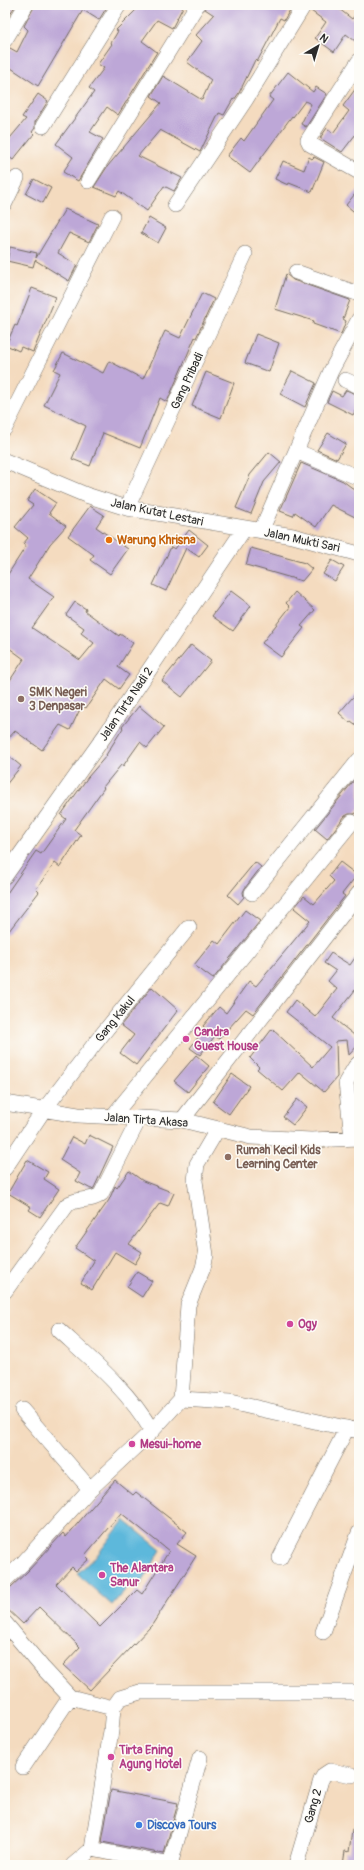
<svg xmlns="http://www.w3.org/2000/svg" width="364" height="1870" viewBox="0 0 364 1870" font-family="Pangolin,sans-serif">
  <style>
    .water { fill: #5db8db; stroke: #447283 }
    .building { fill: #bda7d7; fill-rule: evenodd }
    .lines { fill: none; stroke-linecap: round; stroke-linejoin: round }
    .minor-casing { stroke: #71695f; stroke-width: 16 }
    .minor { stroke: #fff; stroke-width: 15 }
    .food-dot { fill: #e8710a; stroke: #fdfcf7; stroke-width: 1.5 }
    .education-dot { fill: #8d6e63; stroke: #fdfcf7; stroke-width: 1.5 }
    .hotel-dot { fill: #d1479c; stroke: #fdfcf7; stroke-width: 1.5 }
    .shop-dot { fill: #3f7fe0; stroke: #fdfcf7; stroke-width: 1.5 }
    .labels { text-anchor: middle; stroke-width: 3; stroke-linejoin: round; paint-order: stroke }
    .street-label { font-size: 12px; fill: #2b2b2b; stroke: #fdfcf7 }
    .food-label { font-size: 12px; font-weight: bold; fill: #c56008; stroke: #fdfcf7; text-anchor: start }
    .education-label { font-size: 12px; font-weight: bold; fill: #785e54; stroke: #fdfcf7; text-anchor: start }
    .hotel-label { font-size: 12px; font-weight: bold; fill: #b23c85; stroke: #fdfcf7; text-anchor: start }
    .shop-label { font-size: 12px; font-weight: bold; fill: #366cbe; stroke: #fdfcf7; text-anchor: start }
  </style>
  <rect width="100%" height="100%" fill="#fdfcf7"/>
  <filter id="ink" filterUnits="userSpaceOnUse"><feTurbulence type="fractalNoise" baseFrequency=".025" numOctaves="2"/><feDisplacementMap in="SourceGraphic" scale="8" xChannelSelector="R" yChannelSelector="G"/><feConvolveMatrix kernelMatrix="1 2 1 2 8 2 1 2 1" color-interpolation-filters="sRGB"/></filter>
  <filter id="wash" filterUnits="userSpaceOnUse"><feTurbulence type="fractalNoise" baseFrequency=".012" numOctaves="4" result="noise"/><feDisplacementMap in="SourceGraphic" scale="16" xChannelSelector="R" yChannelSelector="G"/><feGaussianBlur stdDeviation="0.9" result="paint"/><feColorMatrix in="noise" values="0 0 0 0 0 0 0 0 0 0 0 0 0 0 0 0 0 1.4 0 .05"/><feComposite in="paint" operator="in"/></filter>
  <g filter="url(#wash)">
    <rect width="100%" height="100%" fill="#f4dbbf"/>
    <path class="water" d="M124,1520L161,1550L139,1587L132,1582L112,1605L77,1574L98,1554Z"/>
    <g id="blocks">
      <path class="building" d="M5,5H16L9,15L5,12Z
        M35,5H108L99,20L83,10L38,86L5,64V49L10,48L17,52L28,30L24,26Z
        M141,5H184L172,28L157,20L142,41L157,52L118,115L107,107L90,132L103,139L78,181L63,172L73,157L56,144L94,92L89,88L104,68L98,64L112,44L111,43L118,31L116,30Z
        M206,5H287L285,7L290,10L284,20L280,18L257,62L255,60L239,93L234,100L233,99L224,115L219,113L200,152L160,130L138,156L182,178L174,191L164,186L147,211L119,191L116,196L94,187L107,167L161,103L151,96L163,76L202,100L211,80L187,62L202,41L196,35L214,15L205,9Z
        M313,5H334L352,19L359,10V44L346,34L334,52L315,38L326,22L311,11Z
        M288,72L313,92L316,87L327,94L306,127L301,124L311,104L305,101L293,117L292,116L250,173L227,156L241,138L244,141L273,100L269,97Z
        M359,84V130L342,152L320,138L327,128L333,133L349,111L343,106Z
        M38,94L48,101L35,122V128L32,132L34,134L13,160L5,154V144L26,119L22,117Z
        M309,157L312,159L314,157L324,162L312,192L289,183L288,185L275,179L283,161L304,170Z
        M34,179L51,188L43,203L26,194Z
        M359,189V216L346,205Z
        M65,209L98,224L89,242L69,233L58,253L77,265L69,281L35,260L33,267L7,261L10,247L37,253L36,258Z
        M149,218L166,228L158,243L141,233Z
        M286,274L293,280L350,300L343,319L346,321L341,334L313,324L314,321L275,309Z
        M32,288L56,297L33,352L21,347L19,351L6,345L15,325L17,326Z
        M202,293L214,299L196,338L195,337L167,402L160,398L140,448L103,433L90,466L72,459L86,426L44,405L60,373L54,370L63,353L103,373L109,361L143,379L165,331L180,338Z
        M256,334L279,343L269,372L245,363Z
        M292,371L316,383L305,407L280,394Z
        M206,372L234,383L221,418L192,406Z
        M346,390L359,395V403L353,415L327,402L332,391L342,396Z
        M328,433L346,444L337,459L317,450Z
        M269,452L281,462L264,482L251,514L236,508L250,475Z
        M301,463L343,481L359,493V519L331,505L316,527L295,512L293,516L280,511Z
        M35,489L56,503L49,513L66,526L50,544L28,579L54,597L32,628L80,660L94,643L81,633L84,628L66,615L75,602L86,609L85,611L119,636L120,634L133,643L118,667L129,675L119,689L106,679L86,708L82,705L70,730L60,725L42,750L15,731L5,742V688L24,659L5,645V579L26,546L23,544L28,538L15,527L33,505L27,501Z
        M90,506L104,515L96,527L128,549L110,574L90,560L94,555L68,536Z
        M189,530L208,545L199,557L186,548L166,591L153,585L171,547L175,549Z
        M251,548L305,563L312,569L302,581L246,565Z
        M332,560L344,567L335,581L323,574Z
        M231,591L251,606L233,631L212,616Z
        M295,592L315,610L301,626L304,628L281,657L262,643L290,607L286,603Z
        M191,645L211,661L182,697L162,681Z
        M359,690V727L351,721L350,723L339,713Z
        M139,706L164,727L147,748L140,742L123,766L121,765L103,787L104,788L74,830L81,835L60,867L55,863L36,889L39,892L5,936V896L36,851L41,854L66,819L61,815L88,777L107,755H106L123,728L122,727Z
        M5,753L21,766L5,786Z
        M359,774V809L355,814H349L345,816L327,839L315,829Z
        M255,862L261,867L245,888L243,892L244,897L238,904L228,895Z
        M340,862L357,875L342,894L345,896L253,1014L246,1009L219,1039L215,1036L200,1055L190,1048L205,1028L203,1026L219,1007L226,1013L249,981L256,986L287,949L310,921L294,908L304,896L314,904L334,881L329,876Z
        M245,910L260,921L213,979L194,965L214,940L219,944Z
        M359,952V985L333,1018L359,1039V1044L349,1055L347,1040L336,1041L337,1077L324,1092L300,1072L283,1091L257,1069L259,1067L250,1058L272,1029L313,1067L330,1047L286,1012L295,1000L315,1017L337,989L328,981L336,971L324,963L331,953L350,965Z
        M152,987L178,1010L136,1065L120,1053L134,1035L121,1025Z
        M196,1055L209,1066L188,1092L174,1081Z
        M232,1074L249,1086L229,1114L213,1102Z
        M297,1099L307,1107L293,1125L283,1117Z
        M89,1135L113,1147L94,1188L91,1189L76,1181L80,1173L60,1160L72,1137L85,1144Z
        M27,1160L48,1172L44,1179L59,1189L40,1217L29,1210L31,1207L8,1193Z
        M129,1171L143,1181L174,1193L168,1206L160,1203L129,1244L142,1252L135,1264L115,1252L92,1290L81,1283L94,1261L75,1248L109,1200L115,1186L117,1188Z
        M137,1272L152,1281L142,1297L127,1287Z
        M115,1480L133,1495L136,1492L187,1532L177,1544L196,1556L152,1625L90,1690L63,1665L80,1647L39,1607L23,1624L5,1607V1589L11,1587L28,1571L63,1533L66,1537ZM121,1513L169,1551L142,1594L137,1590L100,1627L56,1584L72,1567L76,1571L89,1559L85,1555Z
        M111,1790L178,1803L164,1854L102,1842Z
        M352,1830H359V1865H343L345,1851L349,1852Z"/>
    </g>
  </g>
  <g filter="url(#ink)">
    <use href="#blocks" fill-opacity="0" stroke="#71695f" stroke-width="1"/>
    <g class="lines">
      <g class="minor-casing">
        <path id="minor" d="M5,40L26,5
          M359,61L308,140L310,144L359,172
          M43,126L119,5
          M88,181L197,5
          M5,203L17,178
          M175,205L246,99L304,5
          M296,272L359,294
          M345,380L359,386
          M5,428L112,216
          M296,451L359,478
          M5,461L86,495L127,508L293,536L359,554
          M127,508L245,254
          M261,531L331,371L359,319
          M5,876L106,734L244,529
          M252,893L359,760
          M5,1103L78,1115L182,1120L251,1137L311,1140L359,1138
          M112,1117L352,822
          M182,1120L359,893
          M352,1138L346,1082L355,1067L359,1063
          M5,1168L43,1111L96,1042L189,927
          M5,1291L67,1205C77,1197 92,1202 101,1194L139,1119
          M59,1330C93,1361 129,1391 152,1431
          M181,1399L230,1402L359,1431
          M22,1410L90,1489
          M280,1558L347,1428
          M5,1580L22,1564L90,1489L152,1431L181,1399L188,1305L203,1268L206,1255L195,1181L197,1164L217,1130
          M5,1623L42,1667L70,1697L113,1708
          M323,1632L359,1533
          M23,1767L70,1697
          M92,1849L171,1865
          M73,1865L92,1849L111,1731L113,1708L120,1698L140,1692H359
          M170,1865L200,1758
          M296,1865L321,1780L324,1775L330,1771L352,1775"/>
      </g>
      <use href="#minor" class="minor"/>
    </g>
  </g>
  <circle class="food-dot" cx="109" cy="540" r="4"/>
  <g class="education-dot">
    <circle cx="21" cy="699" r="4"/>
    <circle cx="228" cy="1157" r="4"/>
  </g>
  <g class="hotel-dot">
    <circle cx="186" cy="1039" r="4"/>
    <circle cx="290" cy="1324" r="4"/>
    <circle cx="132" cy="1444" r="4"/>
    <circle cx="102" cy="1575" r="4"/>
    <circle cx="111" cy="1757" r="4"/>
  </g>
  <circle class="shop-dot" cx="139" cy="1825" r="4"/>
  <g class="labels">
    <g class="street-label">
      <text transform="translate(187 381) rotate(-65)" y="4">Gang Pribadi</text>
      <text transform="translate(157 512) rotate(12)" y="4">Jalan Kutat Lestari</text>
      <text transform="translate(302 540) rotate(12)" y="4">Jalan Mukti Sari</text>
      <text transform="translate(126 704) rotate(-56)" y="4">Jalan Tirta Nadi 2</text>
      <text transform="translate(115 1019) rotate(-51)" y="4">Gang Kakul</text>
      <text transform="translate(146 1120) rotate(4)" y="4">Jalan Tirta Akasa</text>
      <text transform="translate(313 1806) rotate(-74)" y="4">Gang 2</text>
    </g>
    <g class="food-label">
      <text x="117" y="544">Warung Khrisna</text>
    </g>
    <g class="education-label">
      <text x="29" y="696">SMK Negeri<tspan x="29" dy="14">3 Denpasar</tspan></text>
      <text x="236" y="1154">Rumah Kecil Kids<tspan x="236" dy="14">Learning Center</tspan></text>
    </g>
    <g class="hotel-label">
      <text x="194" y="1036">Candra<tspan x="194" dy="14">Guest House</tspan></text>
      <text x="298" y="1328">Ogy</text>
      <text x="140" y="1448">Mesui-home</text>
      <text x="110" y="1572">The Alantara<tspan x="110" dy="14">Sanur</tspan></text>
      <text x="119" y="1754">Tirta Ening<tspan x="119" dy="14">Agung Hotel</tspan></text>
    </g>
    <g class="shop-label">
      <text x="147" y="1829">Discova Tours</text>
    </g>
  </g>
  <rect width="364" height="1870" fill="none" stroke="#fdfcf7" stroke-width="20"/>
  <g transform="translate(318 46) rotate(38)" stroke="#fdfcf7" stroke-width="3" paint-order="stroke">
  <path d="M0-3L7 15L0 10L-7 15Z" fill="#2b2b2b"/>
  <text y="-6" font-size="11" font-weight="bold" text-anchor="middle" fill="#2b2b2b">N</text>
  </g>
</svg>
